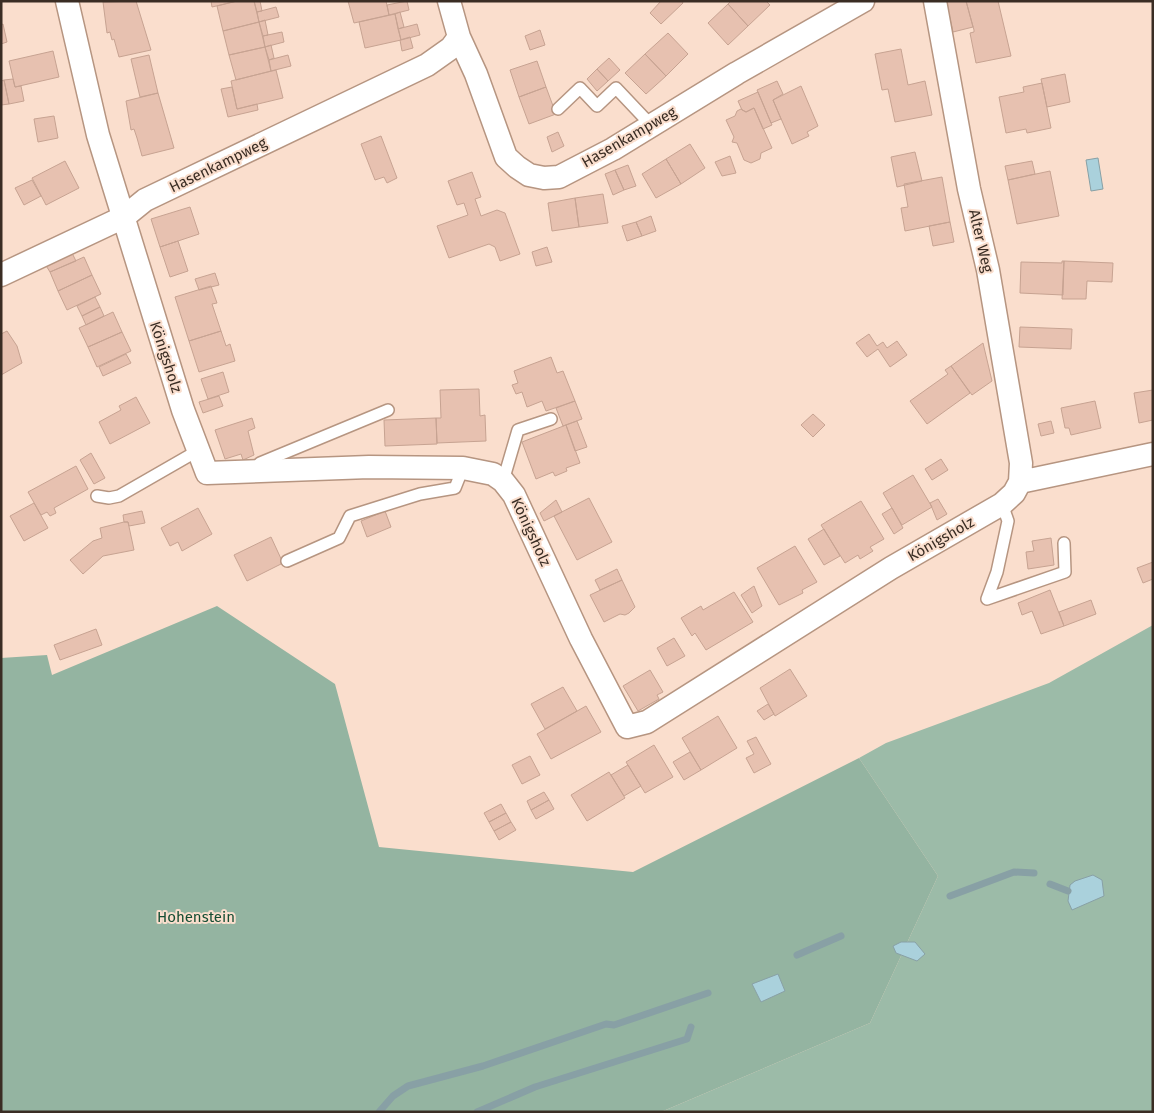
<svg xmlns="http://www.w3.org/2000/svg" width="1154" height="1113" viewBox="0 0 1154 1113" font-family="'Fira Sans',sans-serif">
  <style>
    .green { fill: #9cbba8 }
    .forest { fill: #94b4a1 }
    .water { fill: #aad1dc; stroke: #88a0a5 }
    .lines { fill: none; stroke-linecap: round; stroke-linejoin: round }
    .stream { stroke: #88a0a5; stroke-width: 7 }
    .building { fill: #e7c1b0; stroke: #c7a392 }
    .lane-casing { stroke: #b69581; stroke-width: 14 }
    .street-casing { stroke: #b69581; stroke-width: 25 }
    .lane { stroke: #fff; stroke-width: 11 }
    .street { stroke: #fff; stroke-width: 22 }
    .labels { text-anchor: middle; stroke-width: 4; stroke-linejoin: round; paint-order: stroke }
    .street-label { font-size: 15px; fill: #3a2d24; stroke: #fadecd }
    .park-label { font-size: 15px; fill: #154d33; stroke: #fadecd }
  </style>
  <rect width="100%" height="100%" fill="#fadecd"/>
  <path class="green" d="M1153,625V1112H661L870,1023L938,876L859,758L886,743L1049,683Z"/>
  <path class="forest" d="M217,606L335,684L379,847L633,872L859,758L938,876L870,1023L661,1112H1V658L47,655L52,675Z"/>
  <path class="water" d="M1098,158L1103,189L1091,191L1086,160Z
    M1093,875L1102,880L1104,896L1072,910L1068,901L1070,885L1075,881Z
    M901,942H915L925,954L917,961L896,953L893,946Z
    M778,974L785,991L761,1002L752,984Z"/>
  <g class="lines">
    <path class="stream" d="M1050,884L1068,891
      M950,896L1014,872L1034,873
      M797,955L841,936
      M379,1112L393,1096L408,1086L483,1066L606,1024L614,1025L708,993
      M477,1112L535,1087L687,1039L691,1027"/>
  </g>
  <path class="building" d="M136,1L151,50L119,57L114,39L112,40L110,32L107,33L103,2Z
    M211,1H237L212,7Z
    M237,1H254L259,22L223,31L217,6Z
    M254,1H260L262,11L257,12Z
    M348,1H386L389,15L354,23Z
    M407,1L409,10L389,15L387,5Z
    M661,1H682L683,3L661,24L650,13Z
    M731,1H766L770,5L748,26L728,4Z
    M946,1H966L973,27L953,32Z
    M966,1H998L1011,56L976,63L970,33L974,32V30Z
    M728,4L748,26L728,45L708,23Z
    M276,7L279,17L259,22L257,12Z
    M400,12L404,27L398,29L395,14Z
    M395,14L401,40L365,48L359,22Z
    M265,20L268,35L263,36L259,22Z
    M259,22L265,47L229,55L223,31Z
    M3,24L7,42L1,44V25Z
    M417,24L420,35L401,40L398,29Z
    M540,30L545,45L530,50L525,36Z
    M282,32L284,42L265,47L263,36Z
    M668,33L688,54L666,76L645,54Z
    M410,37L413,48L402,51L400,40Z
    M271,45L274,58L269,60L265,47Z
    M265,47L271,71L236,80L229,55Z
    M901,49L908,85L925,81L932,115L895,122L888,89L882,90L875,54Z
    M53,51L59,77L15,87L9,61Z
    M645,54L666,76L646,94L625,73Z
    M149,55L158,93L140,97L131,59Z
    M288,55L291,66L271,71L269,60Z
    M609,58L620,70L608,81L597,69Z
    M537,61L546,87L519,97L510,70Z
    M597,69L608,81L597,91L587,79Z
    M276,70L283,98L237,109L231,81Z
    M1065,74L1070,102L1047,107L1041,79Z
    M13,79L15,87L21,86L24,101L9,104L4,80Z
    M4,80L9,104L1,105V81Z
    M777,81L783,94L773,100L781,119L771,123L757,90Z
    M1042,83L1051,128L1027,133L1026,129L1006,133L999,97L1024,92L1023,87Z
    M801,86L818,126L807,132L809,136L792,144L773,100Z
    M232,87L237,109L257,104L258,110L228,117L221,89Z
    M546,87L556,114L529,124L519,97Z
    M758,92L772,125L763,129L754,108L746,112L742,110L738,101Z
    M158,93L174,148L142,156L137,138L134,129L131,130L126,101Z
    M754,108L772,148L761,153L760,159L751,163L744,160L737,143L732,142L734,137L726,120L735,116L737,111L741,109L746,112Z
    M54,116L58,138L38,142L34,119Z
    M558,132L564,146L552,152L547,137Z
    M381,136L397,178L387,183L384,177L375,180L361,144Z
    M690,144L705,168L681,184L666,159Z
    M915,152L922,181L897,187L891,157Z
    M730,156L736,173L722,176L715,162Z
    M666,159L681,184L656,198L642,174Z
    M65,161L79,188L46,205L32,178Z
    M1032,161L1035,174L1008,180L1005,166Z
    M628,165L636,186L624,190L615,170Z
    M615,170L624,190L613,195L605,174Z
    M1050,171L1059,216L1017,224L1008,180Z
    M472,172L481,197L475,199L481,216L497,210L505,213L520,254L500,261L495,247L489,244L449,258L437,226L468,215L464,203L457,205L448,181Z
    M942,177L950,222L905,231L901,208L908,207L904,184Z
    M32,180L41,196L24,205L15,188Z
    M603,194L608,223L579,227L575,198Z
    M575,198L579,227L552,231L548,203Z
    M190,207L199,234L160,247L151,219Z
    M651,216L656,231L642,236L636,222Z
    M636,222L642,236L627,241L622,226Z
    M950,222L954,242L933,246L929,226Z
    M178,241L188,271L170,277L160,247Z
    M547,247L552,262L536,266L532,252Z
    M71,251L76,261L50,272L45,264Z
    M84,257L92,275L58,291L50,272Z
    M1062,261H1064L1063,295L1020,293L1021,262L1062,263Z
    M1064,261L1113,263L1112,282L1087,281L1086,299H1062Z
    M215,273L219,285L199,290L195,279Z
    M92,275L101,294L67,310L58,291Z
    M211,286L217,303L212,304L221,331L189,341L175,297Z
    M95,297L100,307L82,316L77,306Z
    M100,307L104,316L86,325L82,316Z
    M113,312L122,332L88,347L79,328Z
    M1020,327L1072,329L1071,349L1019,347Z
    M7,331L17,346L22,363L1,375V334Z
    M221,331L226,346L230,344L235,361L199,372L189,341Z
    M122,332L131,351L97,367L88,347Z
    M869,334L877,346L883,342L887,348L897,341L907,355L890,367L878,349L867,357L856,343Z
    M983,343L992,381L972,395L951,366Z
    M126,354L131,363L103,376L99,367Z
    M551,357L557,373L563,371L575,401L546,411L542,401L527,407L522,392L516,394L512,385L518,383L514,371Z
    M951,366L970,393L927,424L910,401L948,374L945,370Z
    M223,372L229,392L208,399L201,379Z
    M479,389L480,416L485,415L486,441L437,443L436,418H441L440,390Z
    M1153,390V420L1139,423L1134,393Z
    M219,396L223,406L203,413L199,402Z
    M136,397L150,423L110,444L99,422L121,410L119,406Z
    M575,401L582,419L563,426L556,408Z
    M1095,401L1101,428L1071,435L1069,428H1065L1061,408Z
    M813,414L825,425L813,437L801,425Z
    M252,418L255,428L248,431L254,455L243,460L241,454L225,459L215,430Z
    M436,418L437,444L385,446L384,420Z
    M577,421L587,447L575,451L566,425Z
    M1051,421L1054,433L1041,436L1038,424Z
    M566,425L580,463L566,468L567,471L555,476L553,472L536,479L522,442Z
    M91,453L105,478L94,484L80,460Z
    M941,459L948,470L932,480L925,469Z
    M76,466L88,489L54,508L56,513L50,516L47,512L41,515L28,492Z
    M913,475L932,507L902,525L883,493Z
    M589,498L612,542L577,560L554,516Z
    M938,499L947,514L937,520L930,503Z
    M556,500L562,512L544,521L540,513Z
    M861,501L884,539L870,547L873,551L860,559L858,555L845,563L821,525Z
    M34,503L48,528L24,541L10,516Z
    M198,508L212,534L182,551L178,542L170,546L161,528Z
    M892,508L903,528L894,534L882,514Z
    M142,511L145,523L129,526L128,522H124L123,515Z
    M385,511L391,527L367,537L361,521Z
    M124,522H128L134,550L103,556L83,574L70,560L93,541L102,538L100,528Z
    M824,529L840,556L824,565L808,539Z
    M271,537L283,563L247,581L234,555Z
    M1051,538L1054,565L1028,569L1026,552L1034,551L1032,541Z
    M795,546L817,582L802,590L803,593L779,605L757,568Z
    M1153,562V579L1143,583L1137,568Z
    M617,569L622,580L600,590L595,580Z
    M622,580L635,607L629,613L625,615L620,614L604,622L590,595Z
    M754,586L762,606L752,613L741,595Z
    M1050,590L1064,626L1041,634L1032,611L1022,615L1018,603Z
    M734,592L753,622L706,650L695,633L692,636L681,618L701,606L703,610Z
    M1091,600L1096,614L1064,626L1059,612Z
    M96,629L102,645L60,660L54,645Z
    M674,638L685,656L667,666L657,648Z
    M790,669L807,696L775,716L760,688Z
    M650,670L663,692L657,695L659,699L638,711L623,686Z
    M563,687L577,711L545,729L531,704Z
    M768,704L774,714L764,720L757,711Z
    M586,706L601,732L551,759L537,734Z
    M718,716L737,748L701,770L682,738Z
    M756,737L771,764L754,773L746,758L754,754L747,741Z
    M654,745L673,777L645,793L626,762Z
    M690,752L701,770L684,780L673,762Z
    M530,756L540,775L522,784L512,765Z
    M628,765L641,786L624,796L611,775Z
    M609,772L625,798L587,821L571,795Z
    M544,792L549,800L531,810L527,801Z
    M549,800L554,809L536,819L531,810Z
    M501,804L506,813L489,822L484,813Z
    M506,813L511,822L494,831L489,822Z
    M511,822L516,830L499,840L494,831Z"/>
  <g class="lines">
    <g class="lane-casing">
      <path id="lane" d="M558,109L580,88L597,106L616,88L651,125
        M257,467L260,463L388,410
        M503,481L518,430L551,419
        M97,496L109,498L119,496L199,450
        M1002,504L1008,521L997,572L987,599L1065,572L1064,543
        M287,561L339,538L350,516L420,494L455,488L463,468"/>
    </g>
    <g class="street-casing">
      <path id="street" d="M67,1L98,135L183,410L207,473L369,467L463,468L493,474L503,481L514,495L581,639L627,727L647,722L891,568L1002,504L1014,493L1020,482L1153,454
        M449,1L459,37L476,74L506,157L517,167L529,175L544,178L559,177L613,149L737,73L863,1
        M935,1L969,189L988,270L1021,463L1020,482
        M1,275L124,217L145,200L427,65L451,48L459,37"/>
    </g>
    <use href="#lane" class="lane"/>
    <use href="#street" class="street"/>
  </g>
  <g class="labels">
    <g class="street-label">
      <text transform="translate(629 137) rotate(-30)" y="5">Hasenkampweg</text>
      <text transform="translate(218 165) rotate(-26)" y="5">Hasenkampweg</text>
      <text transform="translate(981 241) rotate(77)" y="5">Alter Weg</text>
      <text transform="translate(166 357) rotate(72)" y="5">Königsholz</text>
      <text transform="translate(531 532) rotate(65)" y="5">Königsholz</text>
      <text transform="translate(941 539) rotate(-30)" y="5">Königsholz</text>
    </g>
    <g class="park-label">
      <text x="196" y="922">Hohenstein</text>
    </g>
  </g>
  <rect width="1154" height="1113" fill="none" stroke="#3a2d24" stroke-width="5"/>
</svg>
